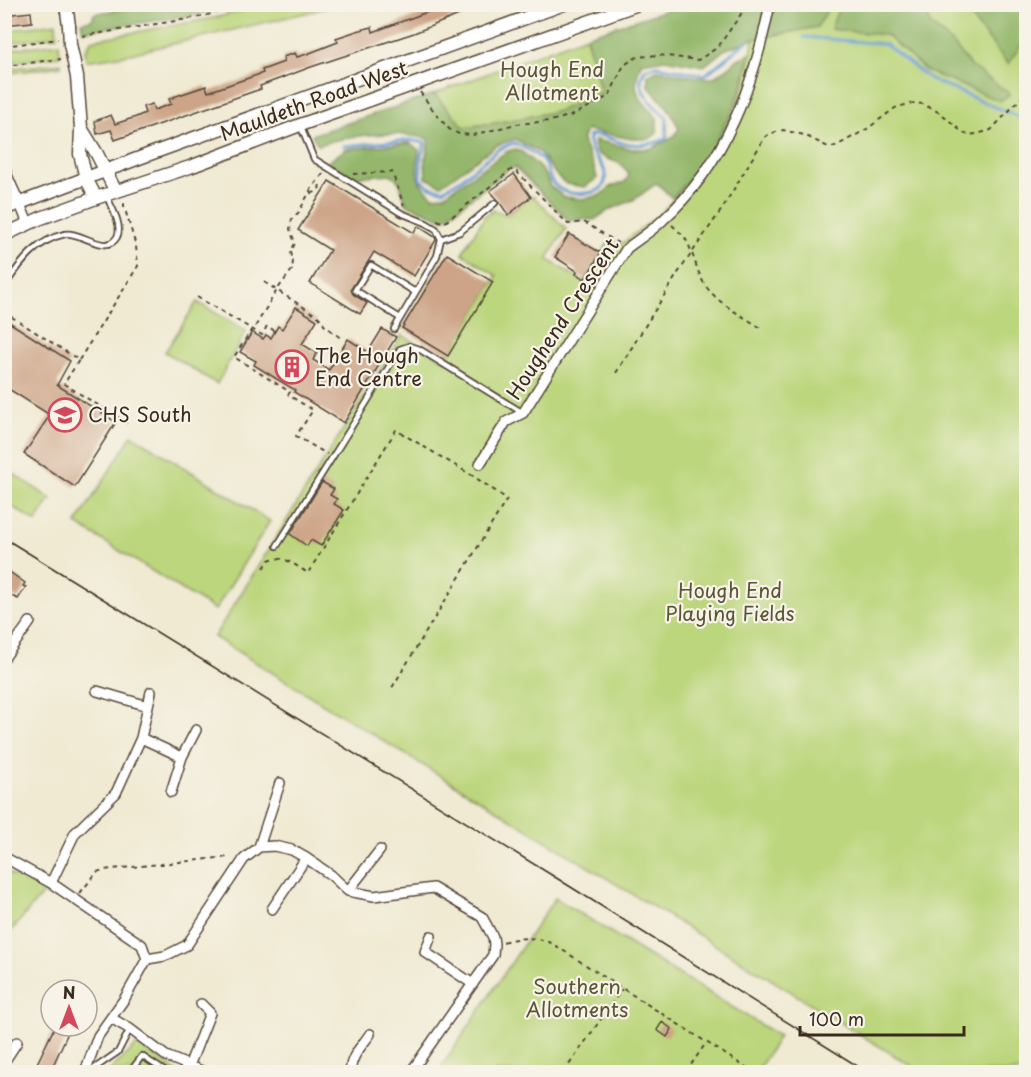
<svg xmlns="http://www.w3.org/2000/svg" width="1031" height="1077" viewBox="0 0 1031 1077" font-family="'Playpen Sans',sans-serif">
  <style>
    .green { fill: #bbd67c; stroke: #7b804d; stroke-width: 1.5 }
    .forest { fill: #94b76c; stroke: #687045; stroke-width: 1.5 }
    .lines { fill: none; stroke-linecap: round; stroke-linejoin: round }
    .stream { stroke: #6a9cd5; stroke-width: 3 }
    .building { fill: #cda487 }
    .service-casing { stroke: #564739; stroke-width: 8 }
    .minor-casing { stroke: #564739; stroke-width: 12 }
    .tertiary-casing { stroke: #564739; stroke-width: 15 }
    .path { stroke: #564739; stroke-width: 2; stroke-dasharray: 4.5 4.5; stroke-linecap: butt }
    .service { stroke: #fff; stroke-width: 4.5 }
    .minor { stroke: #fff; stroke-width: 9 }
    .tertiary { stroke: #fff; stroke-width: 12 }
    .tram { stroke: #3b2a1e; stroke-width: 1.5 }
    .tertiary-bridge-casing { stroke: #564739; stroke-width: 15; stroke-linecap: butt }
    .tertiary-bridge { stroke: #fff; stroke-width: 12 }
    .labels { text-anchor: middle; stroke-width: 4.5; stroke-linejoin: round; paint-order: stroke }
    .park-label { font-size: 20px; fill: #5b5536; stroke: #f7f3e8 }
    .street-label { font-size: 20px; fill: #3b2a1e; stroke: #f7f3e8 }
    .poi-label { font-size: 20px; fill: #3b2a1e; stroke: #f7f3e8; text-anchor: start }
  </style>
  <rect width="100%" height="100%" fill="#f7f3e8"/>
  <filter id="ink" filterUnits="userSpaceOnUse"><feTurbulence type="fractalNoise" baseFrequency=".0167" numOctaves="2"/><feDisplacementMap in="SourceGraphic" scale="12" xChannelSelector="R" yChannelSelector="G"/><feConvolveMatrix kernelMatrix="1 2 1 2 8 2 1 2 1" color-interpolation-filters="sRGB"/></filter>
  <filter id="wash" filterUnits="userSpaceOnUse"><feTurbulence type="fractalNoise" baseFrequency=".008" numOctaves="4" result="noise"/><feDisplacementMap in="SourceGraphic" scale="24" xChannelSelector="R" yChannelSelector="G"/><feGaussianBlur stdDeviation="1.35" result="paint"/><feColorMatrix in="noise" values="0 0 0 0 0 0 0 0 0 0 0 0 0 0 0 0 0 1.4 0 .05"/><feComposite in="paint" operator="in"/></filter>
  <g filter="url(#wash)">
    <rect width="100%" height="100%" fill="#f0ead3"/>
    <path class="green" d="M266,5H340L125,55L86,61L85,51L92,40L214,18Z
      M758,5H1026V1072H921L480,800L214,637L402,335L445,361L497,276L462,253L485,216L494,210L508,215L533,196L566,229L547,259L584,282L610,240L620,245L660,214L685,187L711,154L735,111L744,86L751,54Z
      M56,23L57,36L5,43V31Z
      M586,36L601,93L559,111L496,123L464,127L434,94Z
      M59,43L60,56L5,63V50Z
      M61,63V66L5,74V69Z
      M197,302L246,331L217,384L165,352Z
      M132,435L270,521L215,610L76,524Z
      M5,468L51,499L36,522L5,502Z
      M5,872L39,886L45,891L5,938Z
      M555,898L779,1036L757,1072H438Z
      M139,1045L178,1072H108L136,1046Z"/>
    <path class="forest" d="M149,4H236V5L189,16L83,31L81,22L92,20L94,14Z
      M682,5H928L929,23L953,44L972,67L1010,94L1000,101L926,71L886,35L831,29L839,7L830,6L817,27L750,40L724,50L704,66L665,59L641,63C630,93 638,96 657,118V133L649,139H632L586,130L582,141L593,164L597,178L585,187L566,184L557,176L539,152L515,139L497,145L441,185L426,178L425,161L429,139C392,130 354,134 318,145L312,135L434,94L464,127L496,123L559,111L601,92L586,36Z
      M965,5H1026V38L1008,64L977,25Z
      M750,54L743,83L733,110L710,152L680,190L672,198L657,183L635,199L609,210L594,220L582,219L569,221L516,168H510L444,219L406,204L400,184L396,178L390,174L353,177L328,162L346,149L410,143L419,150C417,174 413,179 433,196L444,195L506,152L514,149L522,152L538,166L546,176L550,186L564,197L584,199L601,195L612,186L625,182L629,175C629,174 623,167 623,166C611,157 592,160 595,140L632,149H650L674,137L679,128L668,108L648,86V75L657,70L697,77L712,78L727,69L738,59Z"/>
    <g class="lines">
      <path class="stream" d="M804,37L885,44L923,74L934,81L1026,120
        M344,146L410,140L425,143L421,156L420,179L430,187L443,190L460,180L499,149L513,143C523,147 533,151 541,159C548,165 547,172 551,180C558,193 574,195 588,193C596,192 603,190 605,181C610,165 586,154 589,136C600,132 611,140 622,143C637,146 652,145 666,139L667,118C656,108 639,94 641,78C642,75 644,72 645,69L656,66L705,75L747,41"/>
    </g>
    <g id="blocks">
      <path class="building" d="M440,4L484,5L414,33L311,67L260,86L261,89L252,92L115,140L111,130L97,134L95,121L111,115L115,124L136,117L145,113L143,107L152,104L154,110L171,104L169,99L173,98V97L206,86L208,92L263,73L262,70L284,62L283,57L295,53L297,57L307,54L338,42L336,38L357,31L372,27L373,32L441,7Z
        M31,12L32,22L4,25V15Z
        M514,174L531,197L508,215L499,201L490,191Z
        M329,181L414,233L418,226L435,237L436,240L414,276L374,252L351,289L353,294L367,303L360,314L310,283L330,250L298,230Z
        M569,234L601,253L585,279L576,274L577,271L555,257Z
        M447,254L493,282L448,356L402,328Z
        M296,307L317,320L302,344L317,353L313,360L329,370L348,339L368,352L382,329L396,337L344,423L294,392L295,390L254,365L256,361L240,352L252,332L263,339L266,335L271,338L278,326L282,329Z
        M4,319L70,361L57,385L116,422L75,487L24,454L50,415L4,386Z
        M322,482L334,489L330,495L337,499L334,504L344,510L321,546L311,540L307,546L290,534Z
        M4,568L25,583L23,586L26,587L18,599L4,592Z
        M662,1022L672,1029L667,1037L657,1030Z
        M55,1026H71L50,1072H33Z"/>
    </g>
  </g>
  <g filter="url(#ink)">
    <use href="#blocks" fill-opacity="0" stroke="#564739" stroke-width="1.5"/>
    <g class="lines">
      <g class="service-casing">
        <path id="service" d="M300,125L314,159L401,213L426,223L436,229L441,239L437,256L394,329
          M441,239L460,232L495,203
          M4,284H6C21,262 37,240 65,234C81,231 106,256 117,237C123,226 112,208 107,197
          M400,318L355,290L371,265L415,292
          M277,546L400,349L409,346L419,349L523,413
          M89,1072L118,1052L130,1029
          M130,1072L142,1056L166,1072"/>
      </g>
      <g class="minor-casing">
        <path id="minor" d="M4,167C11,187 21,204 28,224
          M480,464L506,422L523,413L627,248C639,239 652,231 663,220C725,164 754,85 770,4
          M4,658L30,622
          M97,691L148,706
          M141,738L182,757
          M171,792L182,757L196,730
          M259,847L280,783
          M4,857L51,883L142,945L147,959L125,998L98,1036L85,1072
          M51,883L75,833L116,793L141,738L151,692
          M348,891L380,850
          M272,909L306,858
          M431,936L425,952L473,984
          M147,959L165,956L187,945L244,859L259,847L274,846L292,850L306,858L331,875L348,891L374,896L433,888L482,917L493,937L494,944L493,955L411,1072
          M111,1018L130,1029L166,1056L204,1072
          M4,1062L17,1042
          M189,1066L210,1013L201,1004
          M351,1072C349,1058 362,1046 370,1034"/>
      </g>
      <g class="tertiary-casing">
        <path id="tertiary" d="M66,4L69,26
          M70,44L77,77L81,128L80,154L86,178L96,198
          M81,128L97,154L116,192
          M4,209L150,154L564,4
          M4,235L41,218L96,198L190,167L300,125L638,4"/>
      </g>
      <path class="path" d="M82,36L200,17L248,4
        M4,46L58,39
        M4,66L61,59
        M420,92L436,114L449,129L459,134L473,135L516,124L550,121L573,115L609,96L624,65L637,57L659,55L698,60L706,55L718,47L748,4
        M323,174L311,189L299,212L292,219L290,229L295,243L291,252L293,261L292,270L277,290L255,327L252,329L234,357L290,392L288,395L313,410L296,436L327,454
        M353,174L392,172L404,206
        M311,193C318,193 322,188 318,182
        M437,220L444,223L511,170H515L568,224L584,222L618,243
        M672,225C676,229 681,233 685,238C694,253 696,271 705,285C718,304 743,316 761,328
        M264,282L319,317L324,325L342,339
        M197,297L262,335L267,326L275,331
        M4,312L79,360L64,384L127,423
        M79,360L138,266L136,246L124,206V200
        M616,373L678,273L722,209L765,137L769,134L783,130L804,135L826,146L832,147L838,145L867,129L895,108L905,105L915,103L923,104L942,114L962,132L968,135L977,134L991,130L1023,96
        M264,568L269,560C283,554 296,566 308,573L396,430L473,476L507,499L390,691
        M80,893L97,872L103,870L228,857
        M503,942C520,937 536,936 553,944L753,1072
        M564,1072L622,989
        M686,1072L706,1043"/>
      <use href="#service" class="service"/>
      <use href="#minor" class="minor"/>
      <use href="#tertiary" class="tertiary"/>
      <path class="tram" d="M4,538L558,879L867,1072"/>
      <g class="tertiary-bridge-casing">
        <path id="tertiary-bridge" d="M69,26L70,44"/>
      </g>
      <use href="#tertiary-bridge" class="tertiary-bridge"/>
    </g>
  </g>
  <defs>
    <g id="building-ring" transform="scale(1.725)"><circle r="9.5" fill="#f7f3e8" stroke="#d1495b" stroke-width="1.5"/><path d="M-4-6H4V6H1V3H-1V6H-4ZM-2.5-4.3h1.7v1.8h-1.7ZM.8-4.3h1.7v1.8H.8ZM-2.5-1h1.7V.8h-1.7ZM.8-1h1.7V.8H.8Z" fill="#d1495b"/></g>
    <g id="school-ring" transform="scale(1.725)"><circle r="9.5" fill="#f7f3e8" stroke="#d1495b" stroke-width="1.5"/><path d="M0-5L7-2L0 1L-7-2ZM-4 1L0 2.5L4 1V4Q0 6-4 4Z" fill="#d1495b"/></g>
  </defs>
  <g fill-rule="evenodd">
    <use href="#building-ring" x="292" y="367"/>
    <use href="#school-ring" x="65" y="415"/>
  </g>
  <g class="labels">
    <g class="park-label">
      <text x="552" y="77">Hough End<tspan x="552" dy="23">Allotment</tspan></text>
      <text x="730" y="598">Hough End<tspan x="730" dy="23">Playing Fields</tspan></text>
      <text x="577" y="994">Southern<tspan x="577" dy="23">Allotments</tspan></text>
    </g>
    <g class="street-label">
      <text transform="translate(314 101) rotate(-20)" y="7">Mauldeth Road West</text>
      <text transform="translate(563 319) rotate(-57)" y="7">Houghend Crescent</text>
    </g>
    <g class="poi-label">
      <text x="315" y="363">The Hough<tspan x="315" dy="23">End Centre</tspan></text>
      <text x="88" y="422">CHS South</text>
    </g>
  </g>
  <rect width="1031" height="1077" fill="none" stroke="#f7f3e8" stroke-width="24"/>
  <g transform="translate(69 1008)"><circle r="28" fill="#f7f3e8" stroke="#aca397" stroke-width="1.5"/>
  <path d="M0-4.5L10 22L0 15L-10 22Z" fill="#d1495b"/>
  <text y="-9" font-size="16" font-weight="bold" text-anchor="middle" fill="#3b2a1e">N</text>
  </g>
  <path d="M800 1026v9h164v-9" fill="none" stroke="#3b2a1e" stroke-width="3"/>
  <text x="809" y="1026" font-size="18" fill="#3b2a1e" stroke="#f7f3e8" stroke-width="4.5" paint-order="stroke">100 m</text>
</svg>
